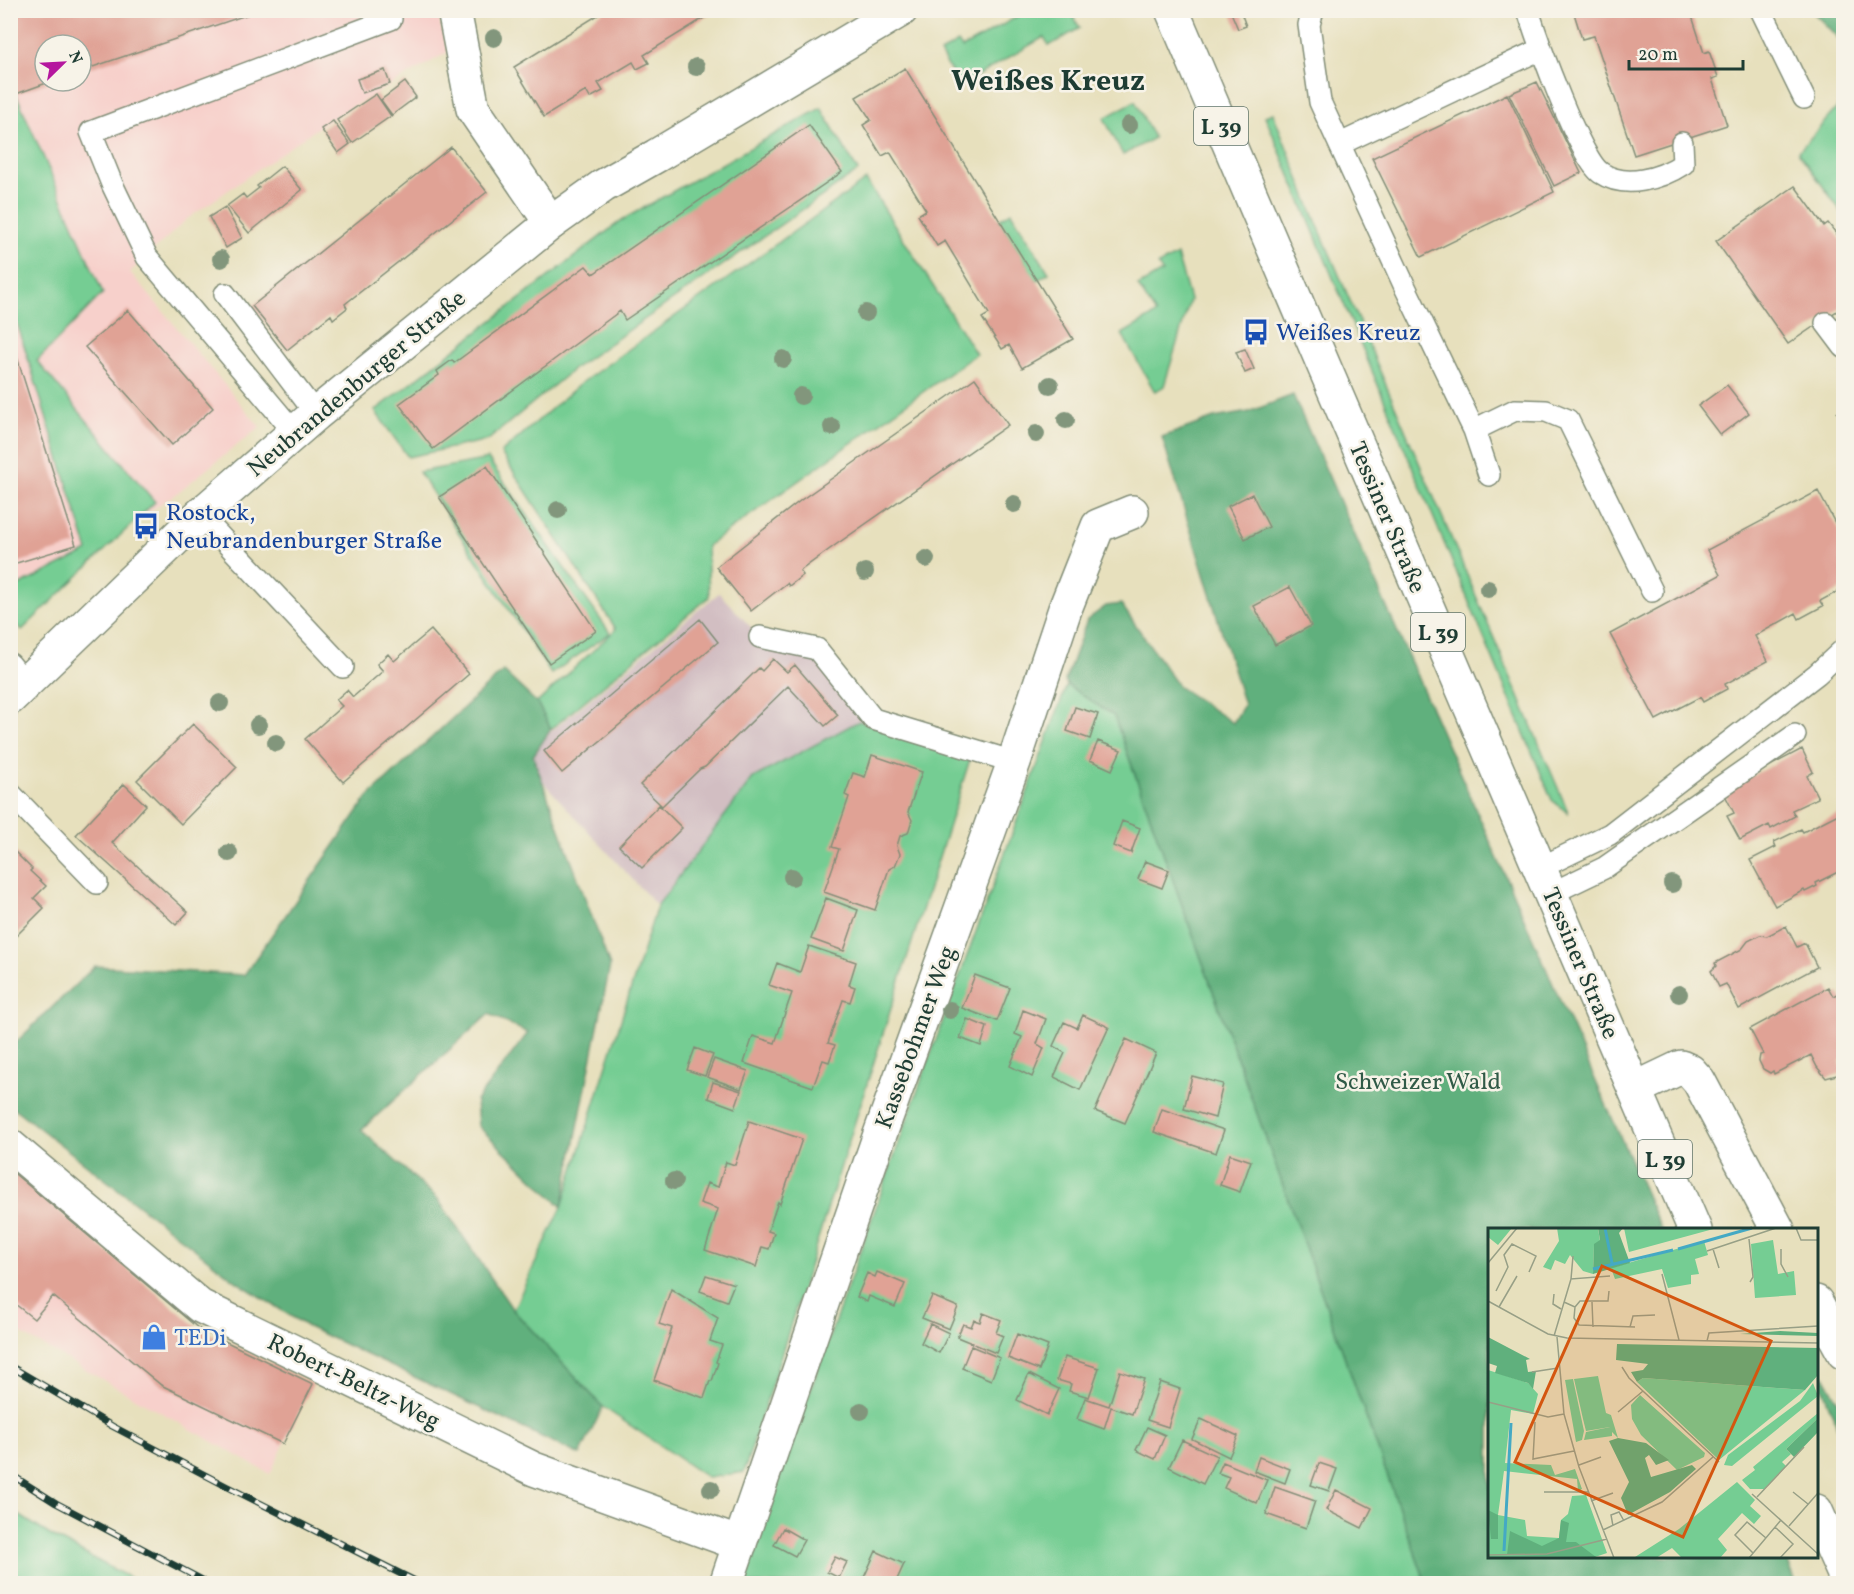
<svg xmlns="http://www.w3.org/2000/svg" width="1854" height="1594" viewBox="0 0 1854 1594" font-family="Vollkorn,serif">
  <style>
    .built { fill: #f7d0cb; fill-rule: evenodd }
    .industrial { fill: #d2bec2 }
    .green { fill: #75cd93; stroke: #4a8564; stroke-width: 1.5 }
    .forest { fill: #60b07d; stroke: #407658; stroke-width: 1.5 }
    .building { fill: #e0a295 }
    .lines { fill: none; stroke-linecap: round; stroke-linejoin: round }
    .lane-casing { stroke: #838e78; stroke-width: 24 }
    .street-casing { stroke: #838e78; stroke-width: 36 }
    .secondary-casing { stroke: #838e78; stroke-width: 36 }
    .primary-casing { stroke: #838e78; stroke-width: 36 }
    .lane { stroke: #fff; stroke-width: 21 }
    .street { stroke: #fff; stroke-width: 33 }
    .secondary { stroke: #fff; stroke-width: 33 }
    .primary { stroke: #fff; stroke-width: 33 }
    .rail-casing { stroke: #1f3d34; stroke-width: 7 }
    .rail { stroke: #f7f3e8; stroke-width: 4.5; stroke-dasharray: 14; stroke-linecap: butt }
    .tree { fill: #82967c }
    .labels { text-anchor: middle; stroke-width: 5; stroke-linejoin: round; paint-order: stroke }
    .shield { fill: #f7f3e8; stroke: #60746a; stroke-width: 1.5 }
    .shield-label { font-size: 22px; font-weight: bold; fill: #1f3d34 }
    .transit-label { font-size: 24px; fill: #164399; stroke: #f7f3e8; text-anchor: start }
    .street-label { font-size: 24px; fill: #1f3d34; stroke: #f7f3e8 }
    .park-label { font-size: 24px; fill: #305a47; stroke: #f7f3e8 }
    .shop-label { font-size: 24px; fill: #366cbe; stroke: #f7f3e8; text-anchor: start }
    .district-label { font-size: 30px; font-weight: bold; fill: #1f3d34; stroke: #f7f3e8 }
    .inset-river { fill: none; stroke: #44a9c4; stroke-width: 3 }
    .inset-road { fill: none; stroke: #979f86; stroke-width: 1.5 }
    .view { fill: #d45610; fill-opacity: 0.15; stroke: #d45610; stroke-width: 3 }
    .inset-edge { fill: none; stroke: #1f3d34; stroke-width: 3 }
  </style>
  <rect width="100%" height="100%" fill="#f7f3e8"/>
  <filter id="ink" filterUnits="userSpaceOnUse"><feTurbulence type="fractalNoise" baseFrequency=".0167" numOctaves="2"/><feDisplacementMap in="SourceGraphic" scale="12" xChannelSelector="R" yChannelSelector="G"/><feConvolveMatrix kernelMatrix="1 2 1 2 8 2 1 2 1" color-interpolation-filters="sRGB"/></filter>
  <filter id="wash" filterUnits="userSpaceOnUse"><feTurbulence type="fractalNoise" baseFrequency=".008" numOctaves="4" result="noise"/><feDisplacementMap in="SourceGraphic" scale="24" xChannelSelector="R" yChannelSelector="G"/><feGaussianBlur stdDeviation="1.35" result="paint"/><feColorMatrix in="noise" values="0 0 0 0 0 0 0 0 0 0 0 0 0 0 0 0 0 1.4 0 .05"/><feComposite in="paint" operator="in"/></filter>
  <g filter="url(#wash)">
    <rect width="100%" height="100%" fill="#e7e0bd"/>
    <path class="built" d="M11,11H437L448,52L323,124L187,219L130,272L260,427L177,493L88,552L11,590ZM45,45H81V81H45Z
      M10,1170L198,1328L313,1384L270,1474L11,1328Z"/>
    <path class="industrial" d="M719,593L760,637L817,649L873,719L859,721L753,778L657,906L520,757Z"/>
    <path class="green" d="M1027,11H1070L1080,28L1049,46L1044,37L960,86L940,53L958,42L962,48Z
      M11,78L16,94L103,293L37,361L155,502L22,630L11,621L10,590L88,551L11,304Z
      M1135,101L1154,138L1123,155L1104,118Z
      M1843,101V214L1798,152Z
      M821,108L858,171L576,367L488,440L408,457L375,411L622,220Z
      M1273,113L1316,221L1569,814L1552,800L1265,116Z
      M866,180L976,354L707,546L709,597L551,729L537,703L616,629L501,453L580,384Z
      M1011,212L1049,273L1036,281L999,220Z
      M1177,255L1190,300L1164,386L1155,392L1122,334L1156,314L1138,286L1162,272L1158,265Z
      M488,459L610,633L551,674L419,472Z
      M1067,685L1114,716L1426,1583L741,1584L930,1056Z
      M859,721L971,756L744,1472L708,1478L603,1407L513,1310L562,1207L657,906L753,778Z
      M11,1510L50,1535L139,1583H11Z"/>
    <path class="forest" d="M1812,11H1843V43Z
      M1293,395L1661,1229L1490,1230V1556L1786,1557L1796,1583H1426L1114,716L1067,685L1065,681L1087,620L1106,606L1121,604L1179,687L1233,723L1244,705L1162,437L1214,418L1249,412Z
      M503,671L537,703L551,729L533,756L610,966L562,1207L478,1126L476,1101L528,1033L489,1014L361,1130L437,1198L513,1310L603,1407L580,1455L308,1327L237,1282L11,1106V1047L95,966L244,975L368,797Z
      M1816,1361L1843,1410V1442L1817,1373Z"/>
    <g id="blocks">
      <path class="building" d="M10,10H258V11L81,71V45H45V81H52L16,94L10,78Z
        M606,10H717L644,55L649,63L637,69L633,62L598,83L603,91L590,98L586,91L544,117L514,67Z
        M1230,10H1240L1246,26L1238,29Z
        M1573,10H1690L1704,53L1709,51L1718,77L1712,79L1727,125L1634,155L1594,36L1582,39Z
        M905,68L1073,339L1022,368L1009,345L1002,349L982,318L989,314L945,241L937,246L918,215L926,210L890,152L882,156L863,125L871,120L856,97Z
        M385,70L390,84L362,93L357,79Z
        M405,82L416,97L392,115L381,100Z
        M1537,82L1581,173L1554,186L1509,94Z
        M376,94L391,116L352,143L337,120Z
        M1507,94L1554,192L1421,257L1372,158Z
        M333,121L350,144L338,153L321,129Z
        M809,125L842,172L625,320L620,311L433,449L399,404L439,375L437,371L452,360L454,363L586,266L593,274Z
        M451,147L487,192L345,304L347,308L333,319L331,315L287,350L252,306Z
        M282,166L302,190L249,233L227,206L243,194L246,198L259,188L257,186Z
        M1795,186L1824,226L1828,223L1844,243V246L1840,248L1844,253V306L1788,344L1716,241Z
        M225,207L242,238L226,248L209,217Z
        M128,310L213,408L172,445L85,347Z
        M10,335L76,545L10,565Z
        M1245,349L1254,369L1245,373L1236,352Z
        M975,378L1008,425L834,546L800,571L803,575L789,586L787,583L751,611L716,567L801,500Z
        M1727,385L1749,413L1720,435L1698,406Z
        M1844,408V422L1837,413Z
        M487,466L596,631L549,663L439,497Z
        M1818,491L1844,540V588L1820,601L1823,606L1799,619L1796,613L1755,636L1768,661L1725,684L1727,689L1703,702L1700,697L1656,720L1610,634L1720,575L1707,550Z
        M1252,494L1269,527L1245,539L1228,506Z
        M1290,587L1311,626L1275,645L1254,606Z
        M700,619L718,642L562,773L544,751Z
        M431,630L469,674L343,782L305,739L342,706L336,700L340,696L347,690L353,697L383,671L377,664L388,654L394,661Z
        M773,659L787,672L795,665L838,715L825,726L788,686L705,767L700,769L662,806L640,785L759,668L762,671Z
        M1075,707L1098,714L1090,739L1067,731Z
        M193,724L237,767L181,824L137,780Z
        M1098,741L1121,750L1112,770L1090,760Z
        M1802,749L1813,772L1807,776L1818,798L1792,810L1795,816L1771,829L1769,825L1740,840L1727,816L1734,813L1723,791Z
        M872,755L922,772L908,812L912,820L908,833L900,836L897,846L900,854L895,866L889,869L875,910L824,892L839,849L832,847L849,797L845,795L853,773L865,777Z
        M124,784L146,805L112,843L188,912L176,925L76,835Z
        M659,805L682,828L642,868L619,846Z
        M1844,811V842L1842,843L1844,846V869L1816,883L1817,886L1805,892L1804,890L1775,906L1750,860L1776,847L1774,842L1801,829L1803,832Z
        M1122,821L1140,828L1131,853L1113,846Z
        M10,847L32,869L30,871L46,886L34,898L44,908L10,942Z
        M1145,861L1169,870L1162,888L1138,879Z
        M826,898L858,910L844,951L811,939Z
        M1786,926L1797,947L1805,943L1817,967L1739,1009L1726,984L1719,987L1711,971L1716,966L1715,963L1742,949L1748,941L1760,935L1767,936Z
        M809,946L856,962L849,985L855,987L850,1002L843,1000L828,1043L835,1045L829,1062L823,1060L813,1087L744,1063L753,1036L775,1043L788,1004L792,993L769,985L777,963L800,972Z
        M975,975L1010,988L997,1021L962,1008Z
        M1828,987L1833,996L1839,993L1844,1001V1059L1840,1061L1844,1073L1826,1078L1817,1067L1811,1055L1774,1074L1773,1071L1770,1073L1763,1069L1759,1061L1760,1055L1763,1054L1750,1029Z
        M1023,1010L1046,1019L1037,1044L1044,1048L1032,1077L1010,1066L1022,1037L1015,1034Z
        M1083,1015L1109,1027L1080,1090L1054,1077L1065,1053L1053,1046L1064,1022L1077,1028Z
        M967,1019L987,1027L981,1046L960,1038Z
        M1126,1039L1156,1053L1125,1123L1095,1111Z
        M695,1048L713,1055L705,1076L687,1070Z
        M714,1059L748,1071L741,1089L707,1077Z
        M1192,1076L1223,1084L1215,1118L1184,1109Z
        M713,1082L741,1091L735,1108L708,1098Z
        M1162,1109L1224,1130L1216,1153L1154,1132Z
        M749,1121L802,1139L780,1204L778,1202L768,1231L774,1233L769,1249L762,1247L756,1267L705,1250L718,1209L700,1203L707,1183L718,1187L726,1162L735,1165Z
        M1230,1154L1251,1161L1240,1192L1220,1185Z
        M10,1170L198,1328L313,1384L283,1444L161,1385L53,1296L34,1319L10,1300Z
        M877,1272L905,1284L895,1307L869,1296L867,1302L857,1297L867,1273L875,1277Z
        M706,1275L734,1284L727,1301L700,1291Z
        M671,1289L718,1318L710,1341L722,1345L716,1362L718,1363L712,1381H710L704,1398L654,1380L672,1328L659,1324Z
        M932,1296L958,1307L949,1329L922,1318Z
        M983,1313L1001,1320L996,1333L1003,1336L996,1353L957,1337L963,1324L971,1327L974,1320L980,1322Z
        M930,1324L949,1333L939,1353L921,1343Z
        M1017,1334L1048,1346L1039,1370L1008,1358Z
        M971,1346L1000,1358L991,1380L962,1368Z
        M1065,1357L1099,1368L1089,1397L1069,1391L1071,1384L1057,1380Z
        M1120,1371L1144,1379L1132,1414L1111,1407L1104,1429L1077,1419L1085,1398L1109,1406Z
        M1029,1374L1059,1389L1047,1415L1017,1400Z
        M1160,1382L1180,1389L1168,1427L1147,1420Z
        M1201,1419L1238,1436L1229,1457L1192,1439Z
        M1147,1427L1165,1435L1155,1459L1136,1450Z
        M1182,1440L1217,1456L1203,1484L1169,1467Z
        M1259,1457L1290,1469L1285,1483L1254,1471Z
        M1223,1462L1267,1480L1257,1503L1224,1488L1229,1477L1218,1473Z
        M1319,1463L1337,1469L1329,1491L1311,1485Z
        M1275,1487L1315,1501L1306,1528L1266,1514Z
        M1336,1490L1372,1508L1362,1528L1326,1510Z
        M783,1528L804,1540L795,1556L774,1545Z
        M876,1551L904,1564L895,1584H861Z
        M835,1557L847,1562L839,1578L827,1572Z"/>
    </g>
  </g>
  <g filter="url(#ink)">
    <use href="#blocks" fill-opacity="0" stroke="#838e78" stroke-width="1.5"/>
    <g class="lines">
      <g class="lane-casing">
        <path id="lane" d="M1313,10L1309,25L1320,102L1406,289L1474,430L1489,475
          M1528,10C1537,39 1580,160 1601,173C1625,189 1660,179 1683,164L1682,143
          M1761,10L1804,98
          M1340,144L1541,49
          M225,294L316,414
          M1826,323L1844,347
          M1474,430L1515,410L1546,411L1568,420L1652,591
          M295,433L147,257L112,184L91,132L391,19
          M200,515L343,667
          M760,637L817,649L873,719L1014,762
          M10,664L26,684
          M10,793L97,883
          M1540,868L1610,834L1817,674L1844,649
          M1550,894L1604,868L1795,735"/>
      </g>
      <g class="street-casing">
        <path id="street" d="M454,10L473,109L551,223
          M1635,1089L1681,1067L1690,1071L1699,1081L1778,1230
          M10,1146L200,1306L534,1469L740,1544
          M1816,1302L1844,1353
          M726,1584L878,1140L1014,762L1065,609L1098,526L1132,512"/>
      </g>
      <g class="secondary-casing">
        <path id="secondary" d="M10,698L200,515L316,414L551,223L603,186L656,156L901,10"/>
      </g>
      <g class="primary-casing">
        <path id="primary" d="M1172,10L1326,371L1695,1230
          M1816,1511L1844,1574"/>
      </g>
      <use href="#lane" class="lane"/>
      <use href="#street" class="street"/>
      <use href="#secondary" class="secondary"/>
      <use href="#primary" class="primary"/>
      <g class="rail-casing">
        <path id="rail" d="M10,1366L112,1426L226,1486L421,1584
          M10,1474L56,1503L210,1584"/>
      </g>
      <use href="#rail" class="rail"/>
    </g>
    <g class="tree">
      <circle cx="494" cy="38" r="9"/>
      <circle cx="696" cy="67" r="9"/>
      <circle cx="1129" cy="125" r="9"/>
      <circle cx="221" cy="259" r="9"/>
      <circle cx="866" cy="313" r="9"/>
      <circle cx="783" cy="359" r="9"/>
      <circle cx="1050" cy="385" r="9"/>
      <circle cx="801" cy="396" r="9"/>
      <circle cx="1066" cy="420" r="9"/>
      <circle cx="832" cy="427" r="9"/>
      <circle cx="1036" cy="434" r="9"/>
      <circle cx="1014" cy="504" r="9"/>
      <circle cx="558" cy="510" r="9"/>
      <circle cx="926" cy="559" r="9"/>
      <circle cx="865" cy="572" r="9"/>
      <circle cx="1488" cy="589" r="9"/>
      <circle cx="220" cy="703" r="9"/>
      <circle cx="258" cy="725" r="9"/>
      <circle cx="276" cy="743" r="9"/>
      <circle cx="229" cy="853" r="9"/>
      <circle cx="792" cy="877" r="9"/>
      <circle cx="1672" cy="884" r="9"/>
      <circle cx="1679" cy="994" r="9"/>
      <circle cx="950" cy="1010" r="9"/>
      <circle cx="674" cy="1181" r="9"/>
      <circle cx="861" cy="1411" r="9"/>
      <circle cx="711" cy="1489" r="9"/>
    </g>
  </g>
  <defs>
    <g id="bus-bare" transform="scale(2.07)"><path d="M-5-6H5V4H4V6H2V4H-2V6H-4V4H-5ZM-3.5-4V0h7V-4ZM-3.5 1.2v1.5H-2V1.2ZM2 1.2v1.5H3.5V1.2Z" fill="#1a4fb4" stroke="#f7f3e8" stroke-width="2.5" paint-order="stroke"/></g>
    <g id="shop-bare" transform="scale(2.07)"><path d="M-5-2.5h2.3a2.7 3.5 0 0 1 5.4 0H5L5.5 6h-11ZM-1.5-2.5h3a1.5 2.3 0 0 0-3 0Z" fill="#3f7fe0" stroke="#f7f3e8" stroke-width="2.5" paint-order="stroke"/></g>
  </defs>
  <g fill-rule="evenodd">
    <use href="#bus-bare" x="1256" y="332"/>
    <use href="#bus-bare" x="146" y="526"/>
    <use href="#shop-bare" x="154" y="1337"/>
  </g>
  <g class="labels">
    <g class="shield">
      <rect x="1194" y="107" width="54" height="38" rx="4.5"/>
      <rect x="1411" y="613" width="54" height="38" rx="4.5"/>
      <rect x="1638" y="1140" width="54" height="38" rx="4.5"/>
    </g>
    <g class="shield-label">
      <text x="1221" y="134">L 39</text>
      <text x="1438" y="640">L 39</text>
      <text x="1665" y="1167">L 39</text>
    </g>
    <g class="transit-label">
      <text x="1276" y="340">Weißes Kreuz</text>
      <text x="166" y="520">Rostock,<tspan x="166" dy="28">Neubrandenburger Straße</tspan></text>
    </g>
    <g class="street-label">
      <text transform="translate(356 383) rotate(-40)" y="8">Neubrandenburger Straße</text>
      <text transform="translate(1388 517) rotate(67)" y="8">Tessiner Straße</text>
      <text transform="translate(1581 963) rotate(67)" y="8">Tessiner Straße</text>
      <text transform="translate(915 1037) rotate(-70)" y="8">Kassebohmer Weg</text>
      <text transform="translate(354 1381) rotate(26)" y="8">Robert-Beltz-Weg</text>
    </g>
    <g class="park-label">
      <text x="1418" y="1089">Schweizer Wald</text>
    </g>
    <g class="shop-label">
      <text x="174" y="1345">TEDi</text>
    </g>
    <g class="district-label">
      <text x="1048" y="90">Weißes Kreuz</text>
    </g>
  </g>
  <g transform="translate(1488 1228)">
    <rect width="330" height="330" fill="#e7e0bd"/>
    <path d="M0,0H24L10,17L0,9ZM69,0H110L112,13L106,17L105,46L95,43L82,27L77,36L67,32L63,42L55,39L71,13ZM136,0H229L141,24ZM285,12L290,46L306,43L308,67L267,70L263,16ZM216,13L220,27L207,31L211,46L203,47V56L180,60L174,41L127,51L123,40ZM0,142L40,155L50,166L45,186L23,182L17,235L63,237L67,247L87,241L94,261L90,263L89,251L16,243L10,287L37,292L39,308L71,310L73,292L80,286L84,268L98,267L119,325L104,330H0ZM110,148L118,185L123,187L130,210L124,204V208L96,212L98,204L122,199L98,203L95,191L86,151ZM155,150L317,162L231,232L149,154ZM85,151L96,203L94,212L88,214L77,152ZM325,155L330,168L244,238L236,237L240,227L312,173ZM152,167L217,225L216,229L189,242L153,207L144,191L143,177ZM330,185V190L298,221L303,226L294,234L298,238L276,261H262L254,252L267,242L265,239ZM249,254L267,272L262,278L273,288L266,296L254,285L230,311L239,322L232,330H194L184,320L168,330L147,329L191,301Z" fill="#75cd93"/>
    <path d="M110,0H135L131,5L142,35L105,46L106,16L112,12ZM292,103L330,105V108L252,106ZM0,109L42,131L38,132L40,144L48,143L45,161L40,155L7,145L9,138L0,135ZM129,116L330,120V147L317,162L155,150L149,154L143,144L155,142L160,136L128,132ZM330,190V204L306,229L298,221ZM130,210L158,215L181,232L168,237L161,227L157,230L163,249L204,237L208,241L182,264L140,287L133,270L141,254L121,213ZM0,282L10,287V311H3ZM73,292L81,295L78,314H88L108,329L19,327L22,303L54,318L71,310Z" fill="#60b07d"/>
    <path class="inset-river" d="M117,0L124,35M190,21L264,0M105,41L185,22M16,323L23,195"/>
    <path class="inset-road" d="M308,0L313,12H330M261,11L265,49L262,54M225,21L231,40M293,21V36L300,49M219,23L288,0M85,28L83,51L122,48M0,35L29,0M174,46L191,112M8,63L20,39L16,27L24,16L48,28L41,44M66,66L65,76L73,81M0,73L60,106L79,110L330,115M76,74L87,79L86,90L91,97L147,99M104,74L105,99M11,79L29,48M87,79L92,73H120L121,63M142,99L145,88L167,87M66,108L83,51M69,109L76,186L91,239L126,330M219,113L221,105L330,98M134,139L141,150L231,234M44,144L70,140M0,174L60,189L76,186M130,184L155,163M47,194L45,231L86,223M91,237L113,229M56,264H100M305,264L320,276M264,266L330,326M269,269L316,219M103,273L125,265M125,298L123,287L131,284L136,293M301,298L330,265M287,299L305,316L292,330M115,302L174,274L225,229M265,325L247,307L259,294L278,310M0,327L59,326L119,311M261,330L293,292"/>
    <path class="view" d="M114,38L283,113L195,309L27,234Z"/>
    <rect width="330" height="330" class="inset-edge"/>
  </g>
  <rect width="1854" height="1594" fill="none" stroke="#f7f3e8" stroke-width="36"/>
  <g transform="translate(63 63) rotate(66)"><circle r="28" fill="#f7f3e8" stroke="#a1aaa0" stroke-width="1.5"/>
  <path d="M0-4.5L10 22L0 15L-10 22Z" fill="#b5179e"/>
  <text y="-9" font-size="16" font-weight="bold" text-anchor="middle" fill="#1f3d34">N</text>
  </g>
  <path d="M1629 60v9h114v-9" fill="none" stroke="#1f3d34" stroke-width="3"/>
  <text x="1638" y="60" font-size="18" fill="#1f3d34" stroke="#f7f3e8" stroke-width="4.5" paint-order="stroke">20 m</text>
</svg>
